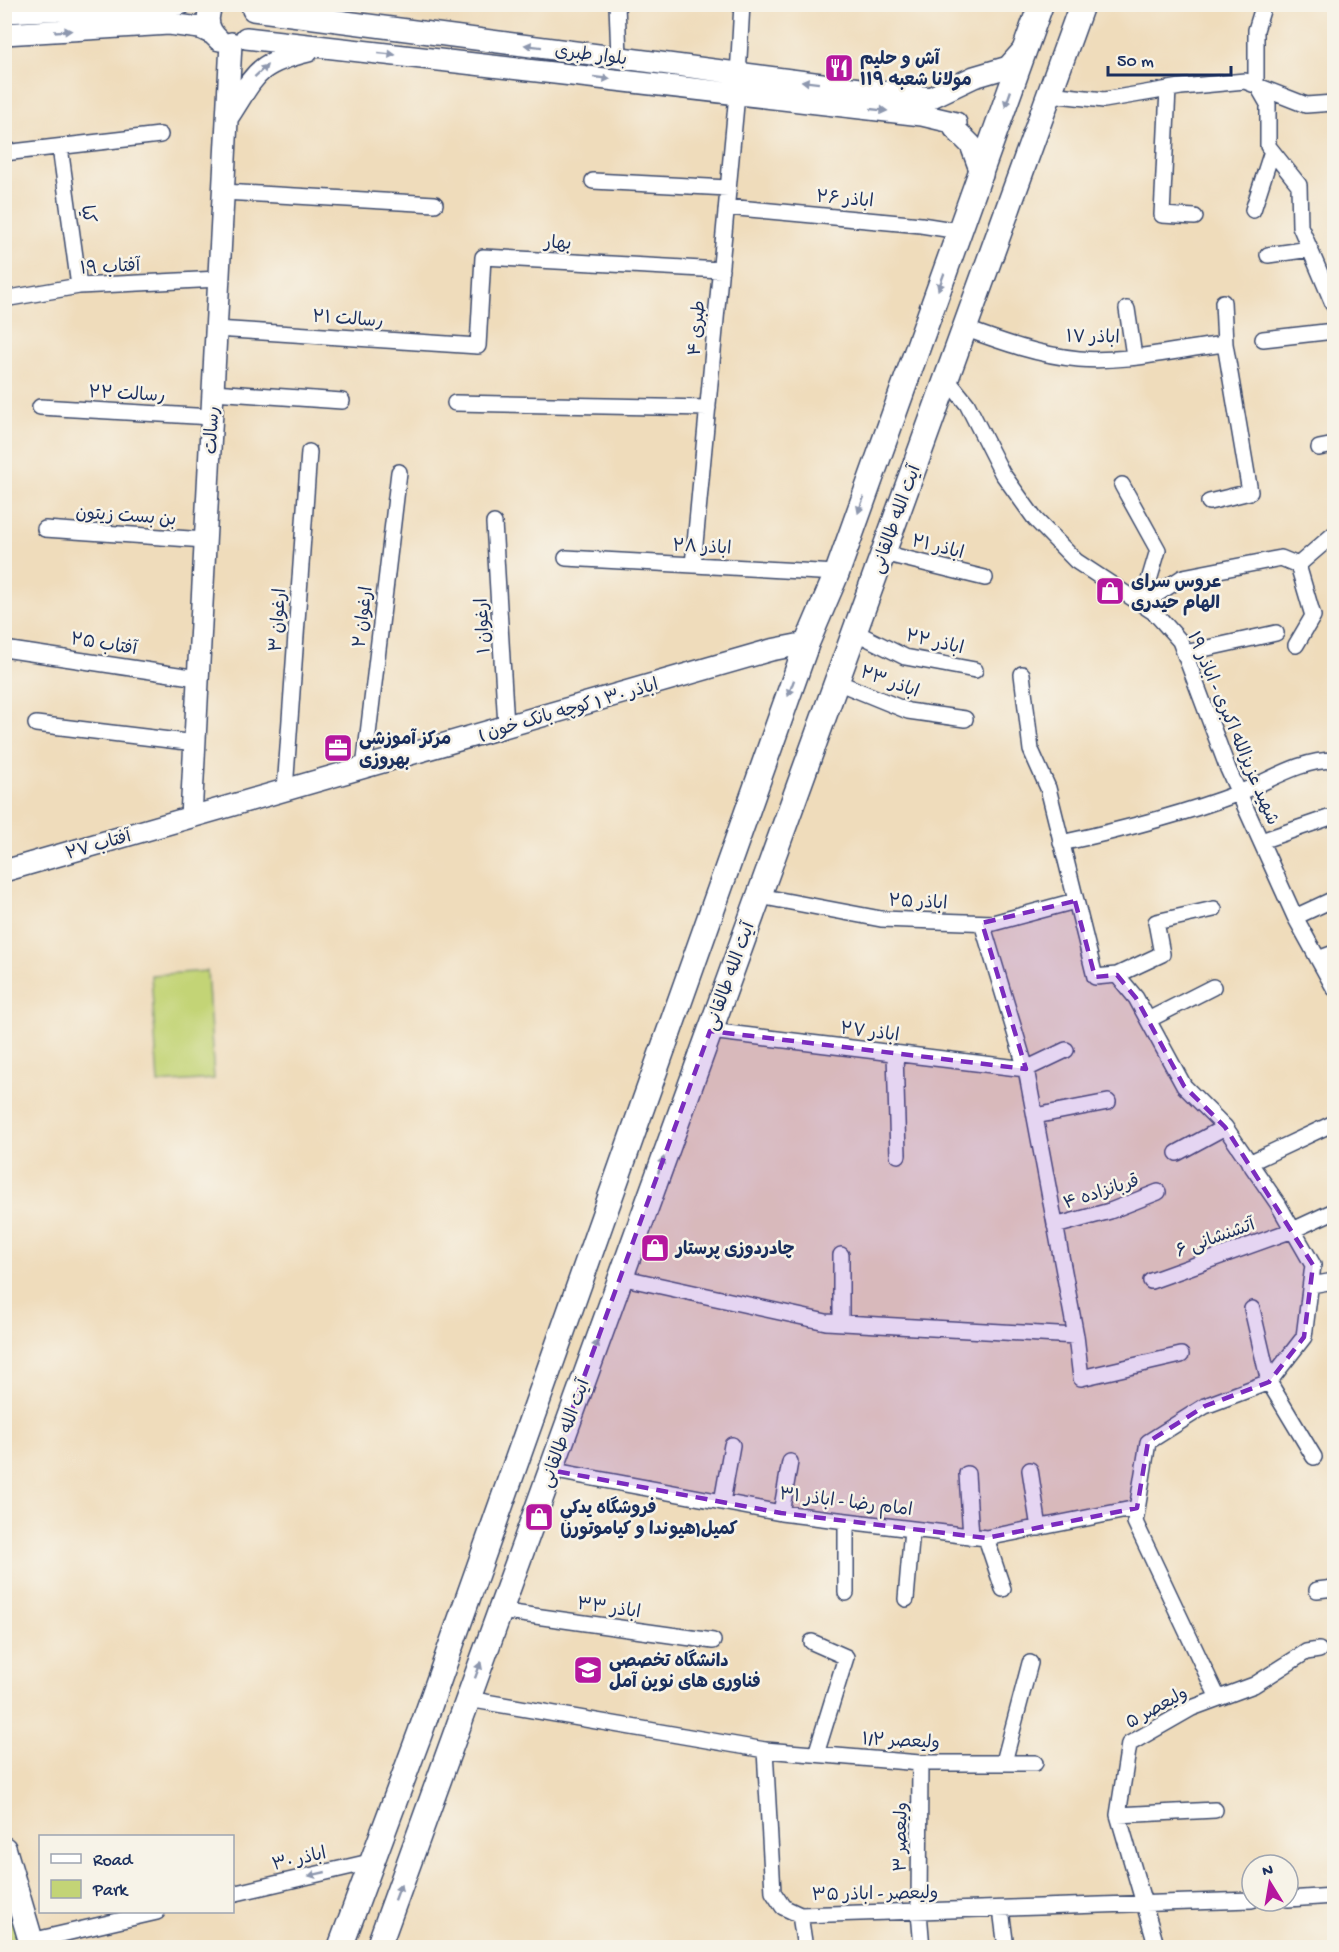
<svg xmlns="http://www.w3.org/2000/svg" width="1339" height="1952" viewBox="0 0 1339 1952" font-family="'Gochi Hand','Playpen Sans Arabic',sans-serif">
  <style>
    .green { fill: #c3d476; stroke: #6f826a; stroke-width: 1.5 }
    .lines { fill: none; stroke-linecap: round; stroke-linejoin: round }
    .street-casing { stroke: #3b496c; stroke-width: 18 }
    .secondary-casing { stroke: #3b496c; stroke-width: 24 }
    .primary-casing { stroke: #3b496c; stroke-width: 27 }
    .street { stroke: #fff; stroke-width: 15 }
    .secondary { stroke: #fff; stroke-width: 21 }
    .primary { stroke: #fff; stroke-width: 24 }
    .oneway { fill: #8d97ae }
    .marked { fill: #7b2cbf; fill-opacity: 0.2; stroke: #7b2cbf; stroke-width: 4.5; stroke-dasharray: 12 8; stroke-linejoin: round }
    .labels { text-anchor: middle; stroke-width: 5; stroke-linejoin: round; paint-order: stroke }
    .street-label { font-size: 18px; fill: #1b2f5e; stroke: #f7f3e8 }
    .poi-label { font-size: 18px; font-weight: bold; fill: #1b2f5e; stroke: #f7f3e8; text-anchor: start }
  </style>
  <rect width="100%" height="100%" fill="#f7f3e8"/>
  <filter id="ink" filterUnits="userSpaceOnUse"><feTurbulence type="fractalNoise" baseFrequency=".0167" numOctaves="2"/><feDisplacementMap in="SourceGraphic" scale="12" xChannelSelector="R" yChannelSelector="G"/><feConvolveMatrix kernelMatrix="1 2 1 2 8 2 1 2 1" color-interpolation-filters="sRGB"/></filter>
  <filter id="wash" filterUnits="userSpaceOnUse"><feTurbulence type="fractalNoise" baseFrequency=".008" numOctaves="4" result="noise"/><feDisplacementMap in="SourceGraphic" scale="24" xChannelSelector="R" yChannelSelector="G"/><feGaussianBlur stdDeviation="1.35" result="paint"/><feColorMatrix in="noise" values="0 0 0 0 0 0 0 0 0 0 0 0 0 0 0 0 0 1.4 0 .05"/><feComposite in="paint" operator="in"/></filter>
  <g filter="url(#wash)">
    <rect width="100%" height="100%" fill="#efdcbb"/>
    <path class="green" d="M207,971L214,1079L158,1083L151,975Z
      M4,1882L24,1947H10L5,1925Z"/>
  </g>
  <g filter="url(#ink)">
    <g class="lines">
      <g class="street-casing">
        <path id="street" d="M617,4L619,57
          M1264,4L1256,30V83L1268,104V146L1299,185L1300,226L1334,306
          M1168,89L1162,215L1195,217
          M1049,94L1104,100L1181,87L1245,81L1306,105L1334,103
          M60,147L79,286
          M4,153L160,135
          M593,181L728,188
          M223,192L435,204
          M727,207L921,225L959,231
          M1253,210L1272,151
          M1268,255L1310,249
          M4,299L79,286L219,279
          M1127,309L1134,356
          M964,328C1002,342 1038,355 1079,359C1127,363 1178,349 1225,344
          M216,329L478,346L483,257L721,270
          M1263,339L1334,331
          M946,378L967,404L1002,473L1035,519L1076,561L1155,613L1180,641L1228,769L1295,917L1334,988
          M213,392L342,401
          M455,403L708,408
          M40,407L212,417
          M1319,448L1334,445
          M1122,485L1158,550L1142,604
          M1209,502L1250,492L1225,344L1223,302
          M494,523L506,726
          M45,529L205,540
          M883,553L985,578
          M566,558L837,573
          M693,565L737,94L742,4
          M1298,565L1334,534
          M1142,604L1183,577L1281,558L1298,565L1313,616L1296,645
          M855,632L905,657L975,670
          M4,649L198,678
          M1185,653L1276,633
          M1022,674L1031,750L1048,788L1095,977L1117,975L1136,998L1184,1086L1225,1127L1278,1204L1313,1265L1304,1337L1269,1382L1205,1406L1148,1442L1135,1522L1218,1698
          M837,682L908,711L965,719
          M36,724L195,743
          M364,768L399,472
          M285,790L309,452
          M1261,841L1328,818
          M1061,843C1122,830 1181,815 1239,793C1271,780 1300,760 1334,760
          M759,896L881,919L993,923L1075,901
          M1295,917L1334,899
          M982,923L1026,1069L1076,1336L1081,1378L1181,1355
          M1318,959L1334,953
          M1117,975L1162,954L1156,922L1214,909
          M1148,1020L1213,987
          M710,1031L1026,1069L1066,1050
          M895,1053L898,1155
          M1035,1116L1108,1102
          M1177,1153L1225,1127
          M1249,1163L1334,1123
          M1055,1226L1110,1211L1158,1192
          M620,1277L826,1322L1076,1336
          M1151,1281L1293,1230L1334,1211
          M1311,1285L1334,1281
          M1252,1309L1269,1382L1314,1457
          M841,1323V1255
          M550,1470L781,1513L986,1538L1137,1508
          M1030,1470L1039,1528
          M967,1474L971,1537
          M722,1502L732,1445
          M781,1513L790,1462
          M846,1521V1593
          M986,1538L1003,1589
          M1317,1590L1334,1588
          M906,1599L912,1529
          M499,1611L713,1641
          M812,1642L846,1657L816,1754
          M468,1699L765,1750L773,1892L783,1907L800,1915L1252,1900
          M765,1750L920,1763H1035
          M1004,1762L1030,1663
          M920,1763L919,1912L922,1948
          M1118,1815L1215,1810
          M232,1894L374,1861
          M1288,1899L1334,1896
          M1001,1909L1006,1948
          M800,1915L805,1948
          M31,1941L157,1912
          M1157,1948L1118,1815L1129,1744L1192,1708L1254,1685L1306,1652L1319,1650"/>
      </g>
      <g class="secondary-casing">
        <path id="secondary" d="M213,4C205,17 207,30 219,40
          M253,10L930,98L974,77L1008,67L1024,49
          M4,12L181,4
          M4,34L169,24L200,28L211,33
          M246,38L922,115L956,123L955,129L971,145L982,175
          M228,117C256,74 255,64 308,51
          M191,817L231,43
          M4,871L771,650L807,643"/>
      </g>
      <g class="primary-casing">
        <path id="primary" d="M4,1849L33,1948
          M340,1948L420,1733L807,643L837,573L1041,4
          M378,1948L1082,4"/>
      </g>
      <use href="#street" class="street"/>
      <use href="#secondary" class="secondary"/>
      <use href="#primary" class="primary"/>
    </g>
    <defs><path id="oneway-solid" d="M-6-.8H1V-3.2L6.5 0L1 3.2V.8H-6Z" transform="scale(1.5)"/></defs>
    <g class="oneway">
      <use href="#oneway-solid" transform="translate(63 31) rotate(-3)"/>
      <use href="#oneway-solid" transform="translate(533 46) rotate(-173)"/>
      <use href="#oneway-solid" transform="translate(387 54) rotate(6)"/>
      <use href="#oneway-solid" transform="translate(261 71) rotate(-43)"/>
      <use href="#oneway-solid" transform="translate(602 78) rotate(6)"/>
      <use href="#oneway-solid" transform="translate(810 82) rotate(-173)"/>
      <use href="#oneway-solid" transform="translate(1008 99) rotate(109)"/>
      <use href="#oneway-solid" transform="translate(879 110) rotate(6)"/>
      <use href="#oneway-solid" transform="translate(941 282) rotate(110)"/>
      <use href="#oneway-solid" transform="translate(861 505) rotate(110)"/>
      <use href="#oneway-solid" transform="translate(791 688) rotate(110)"/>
      <use href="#oneway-solid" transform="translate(661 1165) rotate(-70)"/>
      <use href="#oneway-solid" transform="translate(595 1348) rotate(-70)"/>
      <use href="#oneway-solid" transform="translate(478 1670) rotate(-70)"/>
      <use href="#oneway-solid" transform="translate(317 1874) rotate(167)"/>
      <use href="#oneway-solid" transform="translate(398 1892) rotate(-70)"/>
    </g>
  </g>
  <path class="marked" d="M1075,901L1095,977L1117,975L1136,998L1184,1086L1225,1127L1313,1265L1304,1337L1269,1382L1205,1406L1148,1442L1137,1508L986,1538L781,1513L550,1470L710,1031L1026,1069L982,923Z"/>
  <defs>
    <g id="restaurant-square" transform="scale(1.5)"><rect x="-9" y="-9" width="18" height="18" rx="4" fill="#b5179e" stroke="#f7f3e8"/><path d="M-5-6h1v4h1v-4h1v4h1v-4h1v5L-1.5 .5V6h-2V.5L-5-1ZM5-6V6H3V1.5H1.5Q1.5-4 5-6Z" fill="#fff"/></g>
    <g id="shop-square" transform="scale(1.5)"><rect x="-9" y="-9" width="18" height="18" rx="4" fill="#b5179e" stroke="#f7f3e8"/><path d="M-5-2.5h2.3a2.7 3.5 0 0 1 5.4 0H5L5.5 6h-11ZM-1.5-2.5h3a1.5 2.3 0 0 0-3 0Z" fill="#fff"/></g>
    <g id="office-square" transform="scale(1.5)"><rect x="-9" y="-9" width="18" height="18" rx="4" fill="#b5179e" stroke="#f7f3e8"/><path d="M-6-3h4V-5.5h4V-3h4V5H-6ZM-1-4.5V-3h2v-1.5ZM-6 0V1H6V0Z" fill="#fff"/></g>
    <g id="university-square" transform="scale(1.5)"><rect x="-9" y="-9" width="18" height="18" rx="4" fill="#b5179e" stroke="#f7f3e8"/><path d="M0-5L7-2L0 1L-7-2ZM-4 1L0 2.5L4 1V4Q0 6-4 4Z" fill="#fff"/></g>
  </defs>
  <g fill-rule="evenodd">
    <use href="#restaurant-square" x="839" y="68"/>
    <use href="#shop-square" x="1110" y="591"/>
    <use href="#office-square" x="338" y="748"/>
    <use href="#shop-square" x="655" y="1248"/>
    <use href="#shop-square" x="539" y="1517"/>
    <use href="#university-square" x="588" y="1670"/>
  </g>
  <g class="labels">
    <g class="street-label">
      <text transform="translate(591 54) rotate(7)" y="6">بلوار طبری</text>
      <text transform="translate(845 198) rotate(5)" y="6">اباذر ۲۶</text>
      <text transform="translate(89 214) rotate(82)" y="6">کیا</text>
      <text transform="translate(558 242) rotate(3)" y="6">بهار</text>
      <text transform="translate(110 266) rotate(-3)" y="6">آفتاب ۱۹</text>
      <text transform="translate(348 318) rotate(4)" y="6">رسالت ۲۱</text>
      <text transform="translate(696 328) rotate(-85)" y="6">طبری ۴</text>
      <text transform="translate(1093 336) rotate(1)" y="6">اباذر ۱۷</text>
      <text transform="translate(127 393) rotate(3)" y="6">رسالت ۲۲</text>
      <text transform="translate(211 430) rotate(-87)" y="6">رسالت</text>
      <text transform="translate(126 515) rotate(4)" y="6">بن بست زیتون</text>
      <text transform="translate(895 519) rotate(-70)" y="6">آیت الله طالقانی</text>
      <text transform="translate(702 546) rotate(3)" y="6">اباذر ۲۸</text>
      <text transform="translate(938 546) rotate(14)" y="6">اباذر ۲۱</text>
      <text transform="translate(362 617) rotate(-83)" y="6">ارغوان ۲</text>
      <text transform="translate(277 620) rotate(-86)" y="6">ارغوان ۳</text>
      <text transform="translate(482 626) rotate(-93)" y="6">ارغوان ۱</text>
      <text transform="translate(935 641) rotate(13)" y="6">اباذر ۲۲</text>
      <text transform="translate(104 643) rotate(9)" y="6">آفتاب ۲۵</text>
      <text transform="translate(890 681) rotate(20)" y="6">اباذر ۲۳</text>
      <text transform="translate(568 709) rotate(-16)" y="6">اباذر ۳۰ ( کوچه بانک خون )</text>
      <text transform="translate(1234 728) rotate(67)" y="6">شهید عزیزالله اکبری - اباذر ۱۹</text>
      <text transform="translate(98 844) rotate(-16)" y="6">آفتاب ۲۷</text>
      <text transform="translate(918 901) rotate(3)" y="6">اباذر ۲۵</text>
      <text transform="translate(729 976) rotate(-70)" y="6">آیت الله طالقانی</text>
      <text transform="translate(870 1031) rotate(7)" y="6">اباذر ۲۷</text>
      <text transform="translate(1101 1191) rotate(-18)" y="6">قربانزاده ۴</text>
      <text transform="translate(1215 1237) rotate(-20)" y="6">آتشنشانی ۶</text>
      <text transform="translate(564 1433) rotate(-70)" y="6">آیت الله طالقانی</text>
      <text transform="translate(846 1501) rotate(7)" y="6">امام رضا - اباذر ۳۱</text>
      <text transform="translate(609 1607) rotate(8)" y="6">اباذر ۳۳</text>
      <text transform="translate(1156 1707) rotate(-29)" y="6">ولیعصر ۵</text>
      <text transform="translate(901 1740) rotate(3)" y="6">ولیعصر ۱/۲</text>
      <text transform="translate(900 1837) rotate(-89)" y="6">ولیعصر ۳</text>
      <text transform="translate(299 1858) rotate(-13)" y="6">اباذر ۳۰</text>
      <text transform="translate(875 1893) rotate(-1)" y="6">ولیعصر - اباذر ۳۵</text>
    </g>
    <g class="poi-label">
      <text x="860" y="64">آش و حلیم<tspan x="860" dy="21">مولانا شعبه ۱۱۹</tspan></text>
      <text x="1131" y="587">عروس سرای<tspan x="1131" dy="21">الهام حیدری</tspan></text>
      <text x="359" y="744">مرکز آموزشی<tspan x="359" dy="21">بهروزی</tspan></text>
      <text x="676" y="1254">چادردوزی پرستار</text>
      <text x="560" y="1513">فروشگاه يدكي<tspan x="560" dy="21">كميل(هیوندا و کیاموتورز)</tspan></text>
      <text x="609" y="1666">دانشگاه تخصصی<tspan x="609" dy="21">فناوری های نوین آمل</tspan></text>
    </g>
  </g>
  <rect width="1339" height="1952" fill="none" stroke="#f7f3e8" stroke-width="24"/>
  <rect x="39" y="1835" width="195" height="78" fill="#f7f3e8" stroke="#9fa5b1" stroke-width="1.5"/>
  <rect x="51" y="1854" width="30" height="9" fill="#ffffff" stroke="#9fa5b1" stroke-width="1.5"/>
  <text x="93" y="1865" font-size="18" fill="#1b2f5e">Road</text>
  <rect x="51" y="1880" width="30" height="18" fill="#c3d476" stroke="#9fa5b1" stroke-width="1.5"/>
  <text x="93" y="1895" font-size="18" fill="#1b2f5e">Park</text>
  <g transform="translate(1270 1883) rotate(349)"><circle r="28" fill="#f7f3e8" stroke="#9fa5b1" stroke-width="1.5"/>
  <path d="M0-4.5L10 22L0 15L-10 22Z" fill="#b5179e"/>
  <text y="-9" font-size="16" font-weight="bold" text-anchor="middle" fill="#1b2f5e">N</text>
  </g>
  <path d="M1108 66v9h123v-9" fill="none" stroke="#1b2f5e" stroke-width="3"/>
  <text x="1117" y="66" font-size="18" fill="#1b2f5e" stroke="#f7f3e8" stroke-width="4.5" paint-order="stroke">50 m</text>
</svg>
